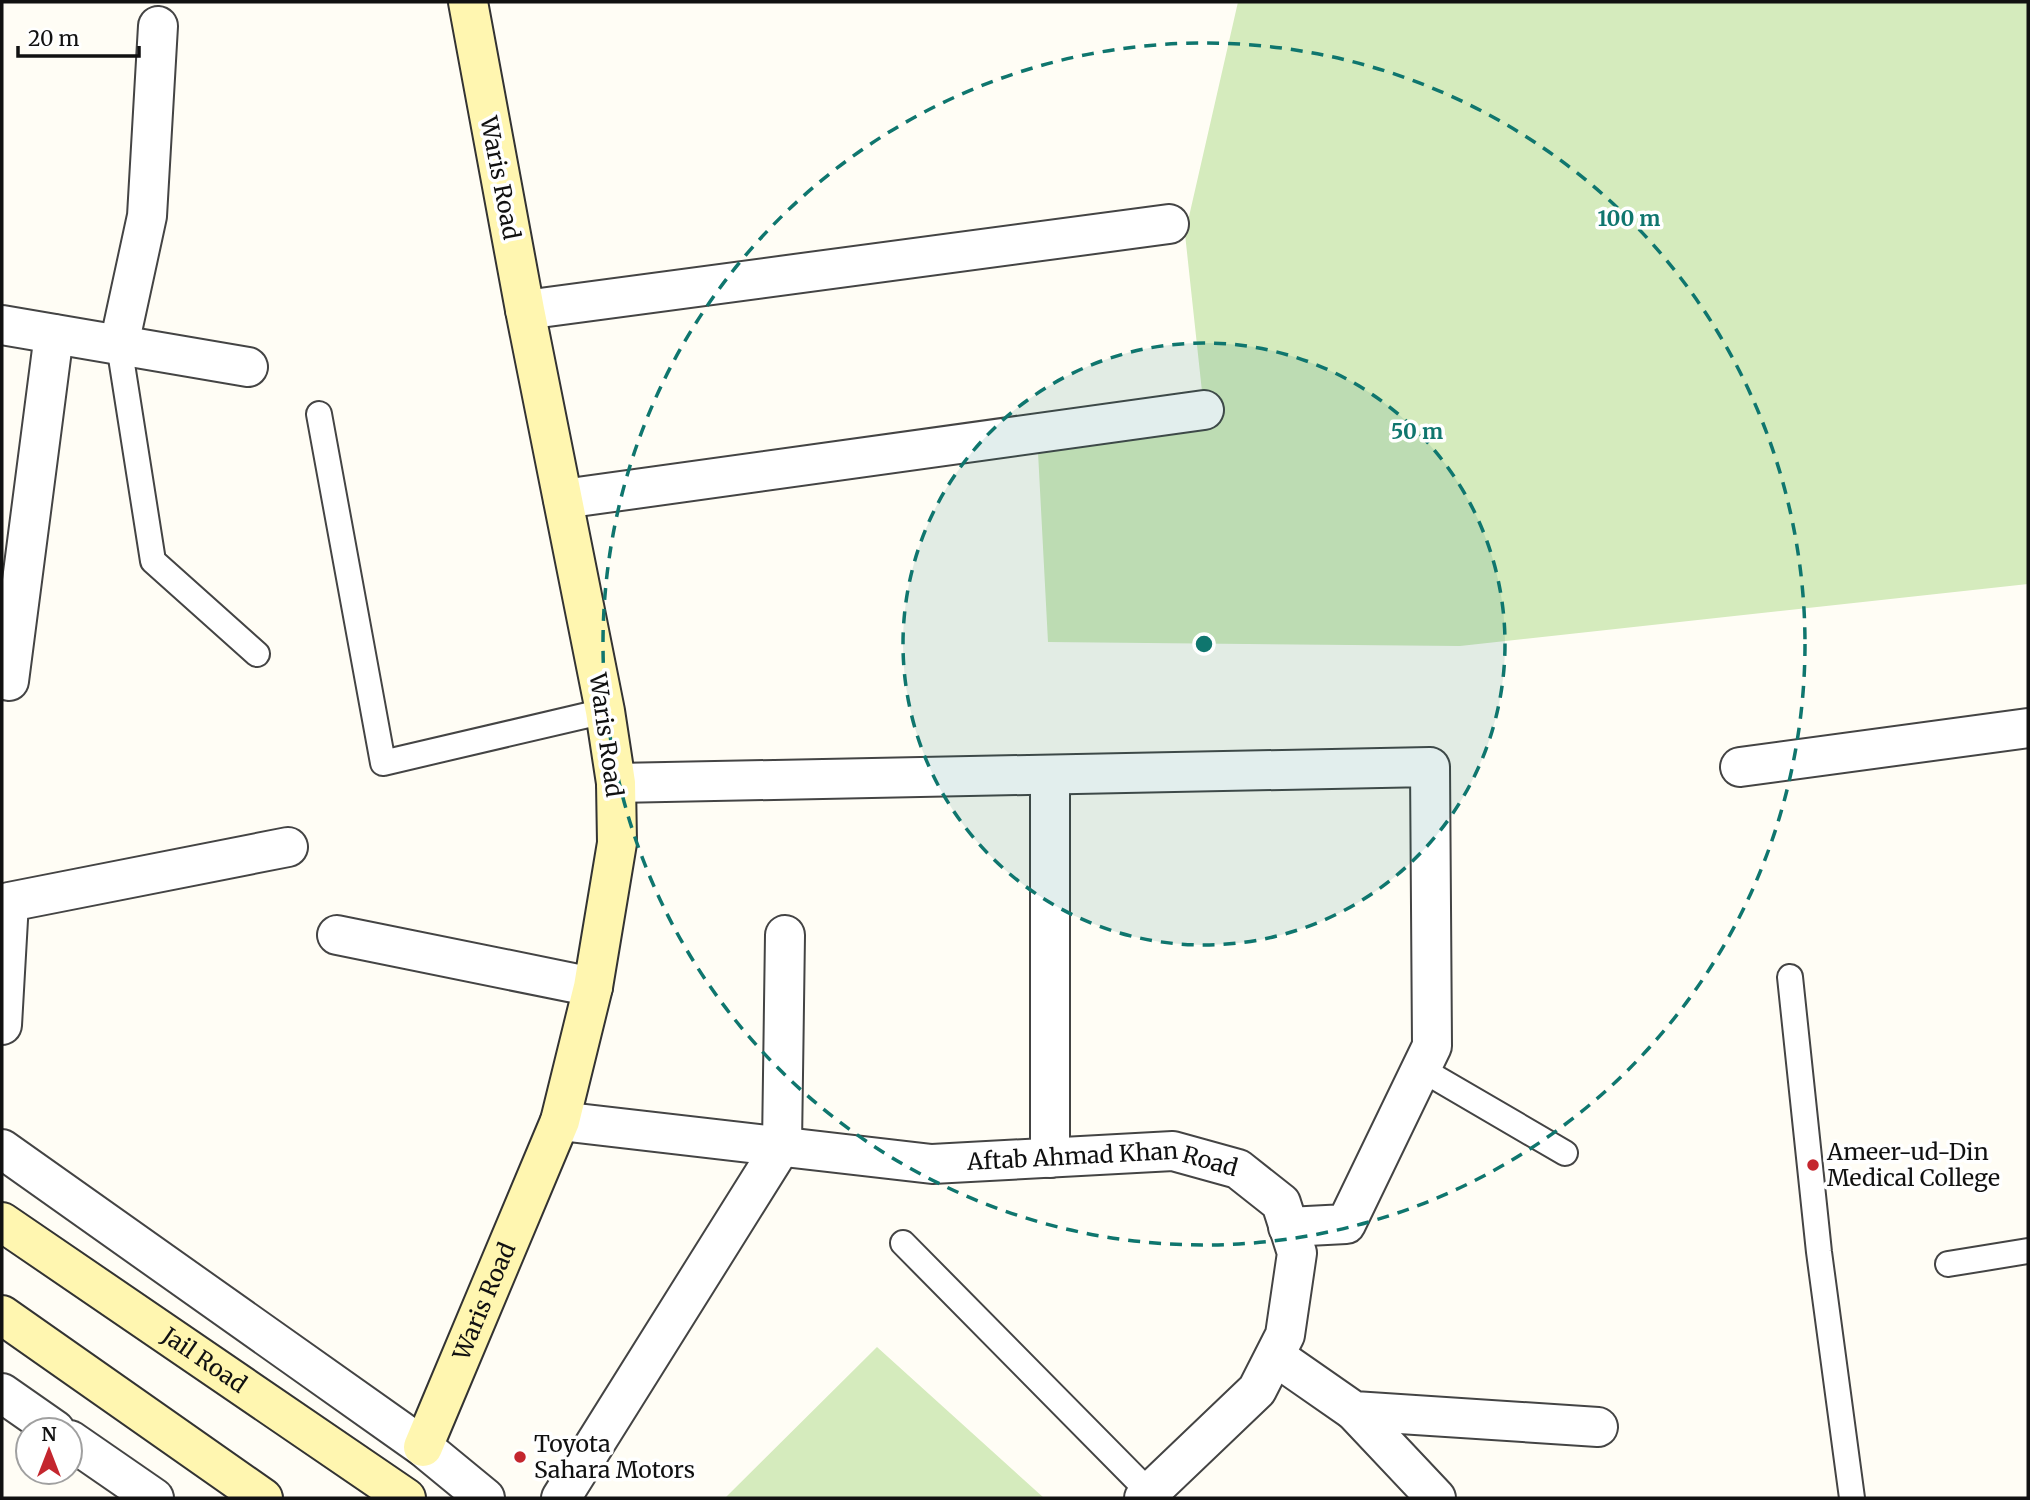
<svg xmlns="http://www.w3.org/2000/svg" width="2030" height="1500" viewBox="0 0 2030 1500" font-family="Merriweather,serif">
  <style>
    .green { fill: #d5ebbd }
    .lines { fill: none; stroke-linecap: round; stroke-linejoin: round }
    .lane-casing { stroke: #444; stroke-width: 28 }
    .street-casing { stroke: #444; stroke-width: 42 }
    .secondary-casing { stroke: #333; stroke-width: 42 }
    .lane { stroke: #fff; stroke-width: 24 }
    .street { stroke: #fff; stroke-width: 38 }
    .secondary { stroke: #fff6b0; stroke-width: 38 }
    .ring { fill: none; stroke: #0f766e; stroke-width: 3.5; stroke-dasharray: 12 9 }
    .poi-dot { fill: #c4262e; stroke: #fff; stroke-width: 2.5 }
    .labels { text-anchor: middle; stroke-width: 7; stroke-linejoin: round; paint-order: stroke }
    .street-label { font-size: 23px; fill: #111; stroke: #fff }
    .poi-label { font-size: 23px; fill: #111; stroke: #fff; text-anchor: start }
    .centre { fill: #0f766e; stroke: #fff; stroke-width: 3.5 }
    .ring-label { font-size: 21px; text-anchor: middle; font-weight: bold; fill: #0f766e; stroke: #fff; stroke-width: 7; stroke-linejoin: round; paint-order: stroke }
  </style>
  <rect width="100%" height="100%" fill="#fffdf5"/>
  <path class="green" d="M1238,2H2028V584L1460,646L1048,642L1037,433L1204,410L1185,234Z
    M877,1347L1044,1498H725Z"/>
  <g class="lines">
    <g class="lane-casing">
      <path id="lane" d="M119,345L153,561L257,654
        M319,414L383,763L605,711
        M1790,977L1819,1252L1852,1498
        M1421,1069L1565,1153
        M903,1243L1150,1493
        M1948,1264L2028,1251"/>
    </g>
    <g class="street-casing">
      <g id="street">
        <path d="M525,310L1169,224"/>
        <path d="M2,325L248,367"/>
        <path d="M119,345L147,216L158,26"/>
        <path d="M563,499L1204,410"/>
        <path d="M9,681L54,334"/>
        <path d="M1740,767L2028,728"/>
        <path d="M616,783L1430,767L1432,1046L1346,1224L1288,1227"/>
        <path d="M337,935L593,987"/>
        <path d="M2,1025L9,902L288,847"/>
        <path id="s1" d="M560,1121L932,1164L1173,1151L1238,1169L1281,1203L1297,1253L1285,1335L1257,1390L1144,1498"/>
        <path d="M2,1149L423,1447L485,1498"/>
        <path d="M1050,1158V775"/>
        <path d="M1275,1356L1354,1411L1598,1427"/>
        <path d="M2,1393L55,1430"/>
        <path d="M1354,1411L1436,1498"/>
        <path d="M70,1440L154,1498"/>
        <path d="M561,1498L782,1145L785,935"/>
      </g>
    </g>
    <g class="secondary-casing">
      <g id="secondary">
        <path id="s2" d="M2,1222L406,1498"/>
        <path d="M2,1315L263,1498"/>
        <path id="s3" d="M423,1447L560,1121L593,987L617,843L616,783L605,711L525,310L468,2"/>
      </g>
    </g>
    <use href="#lane" class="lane"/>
    <use href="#street" class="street"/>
    <use href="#secondary" class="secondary"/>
  </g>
  <circle cx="1204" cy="644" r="301" fill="#0f766e" fill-opacity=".12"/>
  <g class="ring">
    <circle cx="1204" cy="644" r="301"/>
    <circle cx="1204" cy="644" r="601"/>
  </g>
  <g class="poi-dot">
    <circle cx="1813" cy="1165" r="7"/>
    <circle cx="520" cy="1457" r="7"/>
  </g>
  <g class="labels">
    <g class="street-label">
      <text transform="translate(500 178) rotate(79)" y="8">Waris Road</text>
      <text transform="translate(606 735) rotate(82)" y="8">Waris Road</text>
      <text dy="8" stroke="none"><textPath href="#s1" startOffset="546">Aftab Ahmad Khan Road</textPath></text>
      <text dy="8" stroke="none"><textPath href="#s3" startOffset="158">Waris Road</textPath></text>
      <text dy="8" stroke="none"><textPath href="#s2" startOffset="245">Jail Road</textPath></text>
    </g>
    <g class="poi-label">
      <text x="1827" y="1160">Ameer-ud-Din<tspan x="1827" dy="26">Medical College</tspan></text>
      <text x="534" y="1452">Toyota<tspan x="534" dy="26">Sahara Motors</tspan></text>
    </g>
  </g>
  <circle cx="1204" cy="644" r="10" class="centre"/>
  <g class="ring-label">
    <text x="1629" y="226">100 m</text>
    <text x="1417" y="439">50 m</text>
  </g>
  <rect width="2030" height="1500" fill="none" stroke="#111111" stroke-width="7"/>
  <g transform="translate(49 1451)"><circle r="33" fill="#ffffff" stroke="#a0a0a0" stroke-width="2"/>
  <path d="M0-5L12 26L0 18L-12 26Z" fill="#c4262e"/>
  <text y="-10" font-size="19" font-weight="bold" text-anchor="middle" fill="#111111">N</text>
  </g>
  <path d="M18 46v10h121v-10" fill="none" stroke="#111111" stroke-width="3.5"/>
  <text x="28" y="46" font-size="21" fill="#111111" stroke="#ffffff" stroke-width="5" paint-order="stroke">20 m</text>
</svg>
